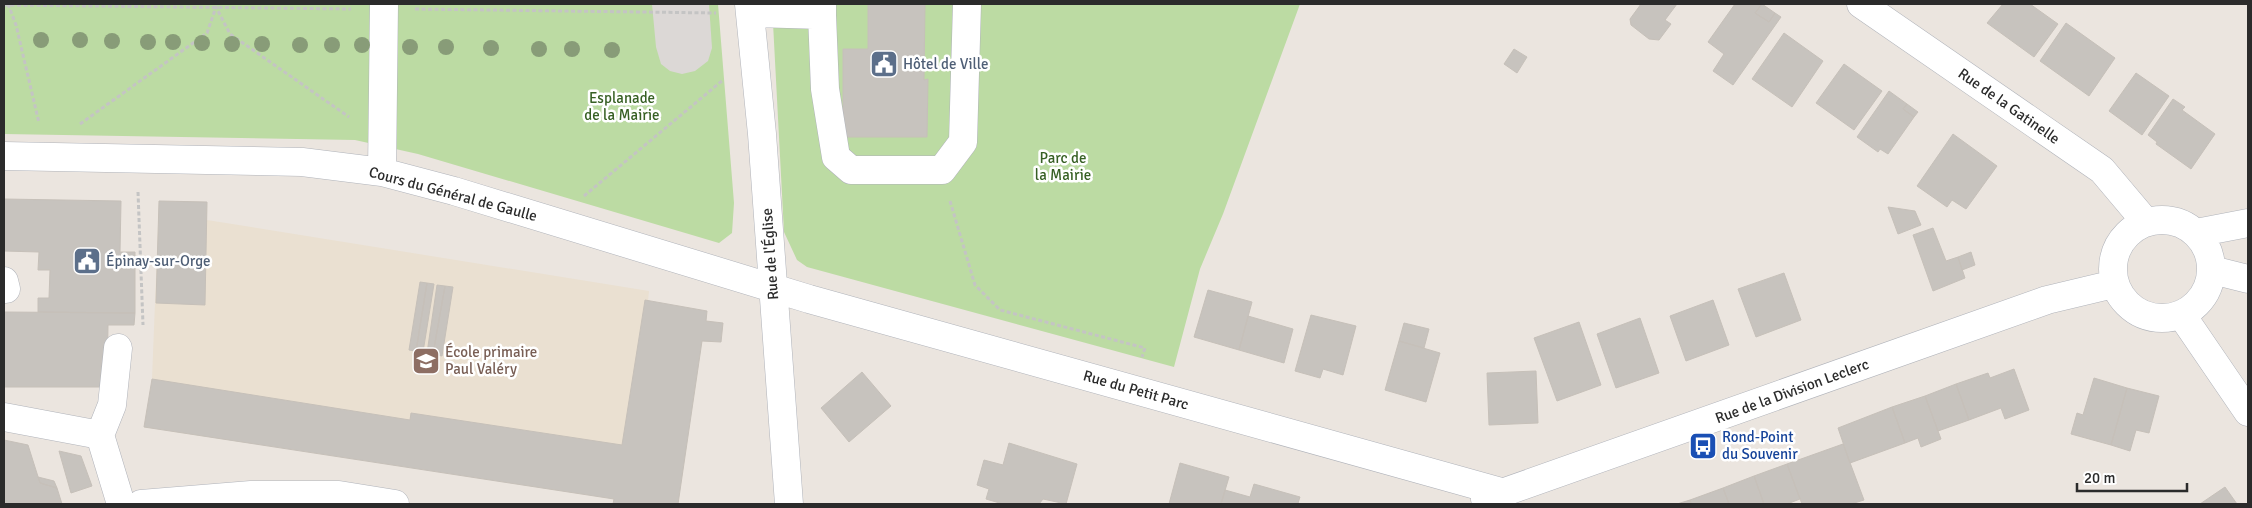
<svg xmlns="http://www.w3.org/2000/svg" width="2252" height="508" viewBox="0 0 2252 508" font-family="Signika,sans-serif">
  <style>
    .education { fill: #eae0d1 }
    .green { fill: #bcdba3 }
    .plaza { fill: #dcd8d6 }
    .building { fill: #c7c3be; stroke: #c6c0b9 }
    .lines { fill: none; stroke-linecap: round; stroke-linejoin: round }
    .minor-casing { stroke: #b0b3ba; stroke-width: 29 }
    .path { stroke: #c4c4c4; stroke-width: 3; stroke-dasharray: 4 2.5; stroke-linecap: butt }
    .minor { stroke: #fff; stroke-width: 28 }
    .tree { fill: #889c78 }
    .labels { text-anchor: middle; stroke-width: 5; stroke-linejoin: round; paint-order: stroke }
    .service-label { font-size: 15px; fill: #4e5e75; stroke: #fff; text-anchor: start }
    .park-label { font-size: 15px; fill: #376024; stroke: #fff }
    .street-label { font-size: 15px; fill: #2b2b2b; stroke: #fff }
    .education-label { font-size: 15px; fill: #785e54; stroke: #fff; text-anchor: start }
    .transit-label { font-size: 15px; fill: #164399; stroke: #fff; text-anchor: start }
  </style>
  <rect width="100%" height="100%" fill="#ebe5df"/>
  <path class="education" d="M159,201L207,202V220L649,291L648,301L706,321L723,323L721,342L702,341L678,504H613L614,499L144,427L152,379Z"/>
  <path class="green" d="M4,4H718L734,203L732,233L719,243L418,154L355,140L4,134Z
    M772,4H1300L1223,214L1200,269L1174,367L807,267L797,260L784,232Z"/>
  <path class="plaza" d="M652,4H709L712,48L708,61L695,71L682,74L670,71L661,64L656,47Z"/>
  <path class="building" d="M868,4H925L924,80L928,79L927,137H843V49H868Z
    M1641,4H1677L1665,20L1671,24L1659,40L1649,39L1631,25L1630,19Z
    M1735,4H1762L1755,13L1769,22L1775,13L1781,17L1733,85L1713,71L1724,54L1708,42Z
    M1762,4L1775,13L1769,22L1755,13Z
    M2003,4H2030L2058,24L2034,57L1987,23Z
    M2066,23L2115,58L2089,96L2040,61Z
    M1784,33L1823,61L1792,107L1752,79Z
    M1514,49L1527,57L1517,73L1504,64Z
    M1844,64L1882,91L1854,130L1816,103Z
    M2136,73L2169,96L2142,135L2109,111Z
    M1889,91L1907,104L1903,109L1914,117L1888,154L1880,149L1878,152L1857,137Z
    M2173,99L2185,107L2182,110L2215,134L2191,169L2156,144L2157,142L2148,135Z
    M1907,104L1918,112L1914,117L1903,109Z
    M1953,134L1997,166L1966,209L1952,200L1947,207L1917,186Z
    M4,199L121,201L120,252H135V313L38,312V298H49L50,270H38L39,252L4,251Z
    M159,201L207,202L205,305L156,303Z
    M1888,207L1915,211L1921,225L1898,234Z
    M1933,228L1946,261L1958,257L1965,278L1933,291L1913,235Z
    M1971,252L1975,265L1962,270L1958,257Z
    M1784,273L1801,320L1756,337L1738,289Z
    M420,282L427,283L416,351L409,350Z
    M427,283L434,284L423,352L416,351Z
    M437,285L445,286L433,354L427,353Z
    M445,286L453,287L442,356L433,354Z
    M1208,290L1252,302L1239,350L1194,337Z
    M645,300L707,311L706,321L723,323L721,342L702,341L678,504H613L614,499L144,427L152,379L410,420L411,413L622,445Z
    M1713,300L1729,345L1686,361L1670,316Z
    M4,312L135,313L134,325H108L107,387H4Z
    M1311,315L1356,326L1343,375L1323,369L1320,378L1295,371Z
    M1248,316L1293,329L1284,363L1239,350Z
    M1640,318L1659,373L1616,388L1597,334Z
    M1579,322L1601,385L1557,401L1534,338Z
    M1404,323L1429,329L1424,348L1399,341Z
    M1399,341L1440,353L1426,402L1385,390Z
    M2014,369L2029,410L2005,419L2001,408L1969,420L1956,384L1988,373L1990,378Z
    M1536,371L1538,423L1489,425L1487,373Z
    M862,372L891,406L849,442L821,408Z
    M2094,378L2127,388L2111,445L2071,434L2077,413L2083,415Z
    M1956,384L1969,420L1938,431L1925,396Z
    M2127,388L2159,396L2149,433L2136,430L2130,451L2111,445Z
    M1925,396L1941,439L1921,447L1918,438L1905,443L1892,407Z
    M1892,407L1905,443L1850,463L1838,428Z
    M4,440L28,445L40,483L57,488L62,504H4Z
    M1009,443L1077,464L1066,504L1043,499L1039,504H1003L986,499L989,489L977,485L984,460L1003,465Z
    M1843,444L1864,500L1851,504H1802L1787,464Z
    M59,451L81,456L92,486L71,493Z
    M1180,463L1229,477L1221,504H1169Z
    M1787,464L1800,499L1787,504H1764L1754,476Z
    M1754,476L1764,504H1729L1723,488Z
    M38,477L54,481L57,488L40,483Z
    M1254,484L1300,497L1298,503L1301,504H1221L1225,490L1250,497Z
    M2225,487L2237,504H2200Z
    M1723,488L1729,504H1691L1690,500Z
    M1690,500L1691,504H1677Z"/>
  <g class="lines">
    <g class="minor-casing">
      <path id="minor" d="M749,4L762,134L789,504
        M1861,4L2102,170L2145,221
        M750,13L822,15V4
        M822,15L825,89L836,157L851,170H942L963,142L967,4
        M4,156L302,162L382,172L454,191L809,299L1501,492
        M382,172L384,4
        M2113 269a49 49 0 1 1 98 0a49 49 0 1 1-98 0Z
        M2196,233L2248,223
        M2212,270L2248,279
        M4,281L6,289
        M2181,314L2248,412
        M4,417L100,435L121,504
        M100,435L112,405L118,348
        M1485,499L2047,300L2114,284
        M141,504L251,495H339L395,504"/>
    </g>
    <path class="path" d="M8,4L16,25L39,123
      M4,5L351,9
      M415,9L716,13
      M80,124L207,33L216,7L230,34L349,117
      M138,192L143,325
      M584,196L723,80
      M950,201L975,285L1000,310L1145,348L1142,357"/>
    <use href="#minor" class="minor"/>
  </g>
  <g class="tree">
    <circle cx="41" cy="40" r="8"/>
    <circle cx="80" cy="40" r="8"/>
    <circle cx="112" cy="41" r="8"/>
    <circle cx="148" cy="42" r="8"/>
    <circle cx="173" cy="42" r="8"/>
    <circle cx="202" cy="43" r="8"/>
    <circle cx="232" cy="44" r="8"/>
    <circle cx="262" cy="44" r="8"/>
    <circle cx="300" cy="45" r="8"/>
    <circle cx="332" cy="45" r="8"/>
    <circle cx="362" cy="45" r="8"/>
    <circle cx="410" cy="47" r="8"/>
    <circle cx="446" cy="47" r="8"/>
    <circle cx="491" cy="48" r="8"/>
    <circle cx="539" cy="49" r="8"/>
    <circle cx="572" cy="49" r="8"/>
    <circle cx="612" cy="50" r="8"/>
  </g>
  <defs>
    <g id="civic-square" transform="scale(1.4375)"><rect x="-9" y="-9" width="18" height="18" rx="4" fill="#5c6f8a" stroke="#fff"/><path d="M-.6-6.5H3V-4.5H.6V-3L4-1V1h2V6H-6V1h2V-1L-.6-3ZM-1.2 2.5V6h2.4V2.5Z" fill="#fff"/></g>
    <g id="school-square" transform="scale(1.4375)"><rect x="-9" y="-9" width="18" height="18" rx="4" fill="#8d6e63" stroke="#fff"/><path d="M0-5L7-2L0 1L-7-2ZM-4 1L0 2.5L4 1V4Q0 6-4 4Z" fill="#fff"/></g>
    <g id="bus-square" transform="scale(1.4375)"><rect x="-9" y="-9" width="18" height="18" rx="4" fill="#1a4fb4" stroke="#fff"/><path d="M-5-6H5V4H4V6H2V4H-2V6H-4V4H-5ZM-3.5-4V0h7V-4ZM-3.5 1.2v1.5H-2V1.2ZM2 1.2v1.5H3.5V1.2Z" fill="#fff"/></g>
  </defs>
  <g fill-rule="evenodd">
    <use href="#civic-square" x="884" y="64"/>
    <use href="#civic-square" x="87" y="261"/>
    <use href="#school-square" x="426" y="361"/>
    <use href="#bus-square" x="1703" y="446"/>
  </g>
  <g class="labels">
    <g class="service-label">
      <text x="903" y="69">Hôtel de Ville</text>
      <text x="106" y="266">Épinay-sur-Orge</text>
    </g>
    <g class="park-label">
      <text x="622" y="103">Esplanade<tspan x="622" dy="17">de la Mairie</tspan></text>
      <text x="1063" y="163">Parc de<tspan x="1063" dy="17">la Mairie</tspan></text>
    </g>
    <g class="street-label">
      <text transform="translate(2009 106) rotate(35)" y="5">Rue de la Gatinelle</text>
      <text transform="translate(453 194) rotate(15)" y="5">Cours du Général de Gaulle</text>
      <text transform="translate(770 254) rotate(-94)" y="5">Rue de l'Église</text>
      <text transform="translate(1136 390) rotate(16)" y="5">Rue du Petit Parc</text>
      <text transform="translate(1792 391) rotate(-20)" y="5">Rue de la Division Leclerc</text>
    </g>
    <g class="education-label">
      <text x="445" y="357">École primaire<tspan x="445" dy="17">Paul Valéry</tspan></text>
    </g>
    <g class="transit-label">
      <text x="1722" y="442">Rond-Point<tspan x="1722" dy="17">du Souvenir</tspan></text>
    </g>
  </g>
  <rect width="2252" height="508" fill="none" stroke="#2b2b2b" stroke-width="10"/>
  <path d="M2077 483v8h110v-8" fill="none" stroke="#2b2b2b" stroke-width="2.5"/>
  <text x="2084" y="483" font-size="15" fill="#2b2b2b" stroke="#ffffff" stroke-width="4" paint-order="stroke">20 m</text>
</svg>
